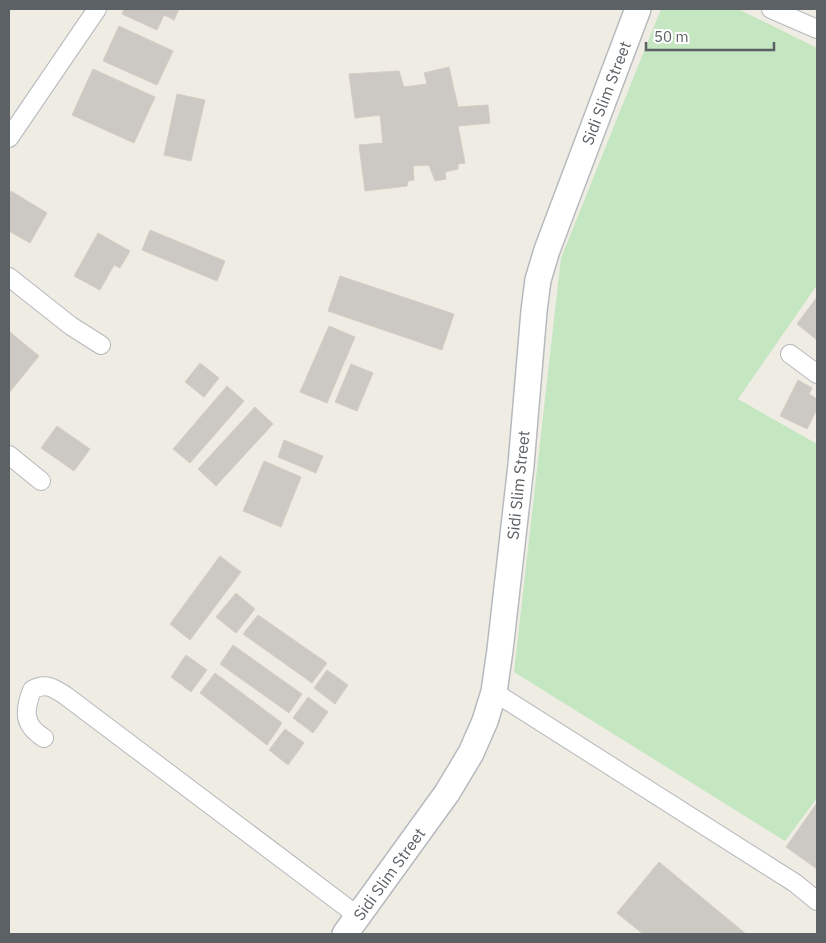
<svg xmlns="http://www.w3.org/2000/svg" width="826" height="943" viewBox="0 0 826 943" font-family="'IBM Plex Sans',sans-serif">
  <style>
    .green { fill: #c4e6c1 }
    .building { fill: #ccc9c4; stroke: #d4cdc3 }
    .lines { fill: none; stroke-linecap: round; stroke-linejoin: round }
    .street-casing { stroke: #b5b8bb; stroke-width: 20 }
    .secondary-casing { stroke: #b6babe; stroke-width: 28 }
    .street { stroke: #fff; stroke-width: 18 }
    .secondary { stroke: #fff; stroke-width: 25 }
    .labels { text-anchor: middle; stroke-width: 4.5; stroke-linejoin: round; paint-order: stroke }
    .street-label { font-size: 16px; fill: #5c6165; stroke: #fff }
  </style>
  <rect width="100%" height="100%" fill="#efece4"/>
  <path class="green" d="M661,9H738L817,48V285L738,399L817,444V798L785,841L514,672L561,258Z"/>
  <path class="building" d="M124,9H179L174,20L164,15L157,30L122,14Z
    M119,26L173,51L157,85L103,61Z
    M449,67L458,107L488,105L490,123L458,126L465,163L458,164V169L445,172L446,179L435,181L429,165L413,166L414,180L408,181L407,186L365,191L359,145L383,143L380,115L355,118L349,74L399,71L404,87L427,84L424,73Z
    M93,69L155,97L134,143L72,115Z
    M177,94L205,100L191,161L164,155Z
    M11,191L47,213L30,243L9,231V195Z
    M150,230L225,261L217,281L142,250Z
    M98,233L130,251L120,268L114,265L100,290L74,276Z
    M340,276L454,314L442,350L328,311Z
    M817,297V340L797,324Z
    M329,326L355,337L327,403L300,392Z
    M10,332L39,356L9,393V333Z
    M200,363L219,378L204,397L185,382Z
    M351,364L373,373L357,411L335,402Z
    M798,380L812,388L809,394L817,399V409L807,429L780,416Z
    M227,386L244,401L190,463L173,449Z
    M255,407L273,424L216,486L198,469Z
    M57,426L90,449L74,471L41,448Z
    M284,440L323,456L316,473L278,457Z
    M264,461L301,477L281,527L243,511Z
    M220,556L241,572L190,640L170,624Z
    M236,593L255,609L236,633L216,617Z
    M258,615L327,663L312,683L243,634Z
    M233,645L302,694L289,713L220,664Z
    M186,655L207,670L191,692L171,677Z
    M327,670L348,685L335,704L314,688Z
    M215,673L282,723L267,745L200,693Z
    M308,697L328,712L313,733L293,718Z
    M285,729L304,743L288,765L269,750Z
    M817,803V869L786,847Z
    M659,862L746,934H643L617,913Z"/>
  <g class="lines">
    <g class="street-casing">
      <path id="street" d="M771,9L817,29
        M9,138L97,9
        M9,277L71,326L101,345
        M790,354L817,374
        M9,455L41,481
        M494,692L795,883L817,901
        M44,738C23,725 24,711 32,690C46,682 54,688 66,696L358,916"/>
    </g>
    <g class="secondary-casing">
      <path id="secondary" d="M345,934L447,793L471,753L485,721L494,692L500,650L521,465L534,311L538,280L547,250L638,9"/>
    </g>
    <use href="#street" class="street"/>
    <use href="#secondary" class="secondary"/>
  </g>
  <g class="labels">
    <g class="street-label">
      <text transform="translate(606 93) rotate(-69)" y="6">Sidi Slim Street</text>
      <text transform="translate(518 485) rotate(-84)" y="6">Sidi Slim Street</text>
      <text transform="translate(389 874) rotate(-54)" y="6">Sidi Slim Street</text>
    </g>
  </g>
  <rect width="826" height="943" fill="none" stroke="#5c6165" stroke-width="20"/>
  <path d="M646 42v8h128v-8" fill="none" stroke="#5c6165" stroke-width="2.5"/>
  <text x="654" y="42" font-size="15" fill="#5c6165" stroke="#ffffff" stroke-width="4" paint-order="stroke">50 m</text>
</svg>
